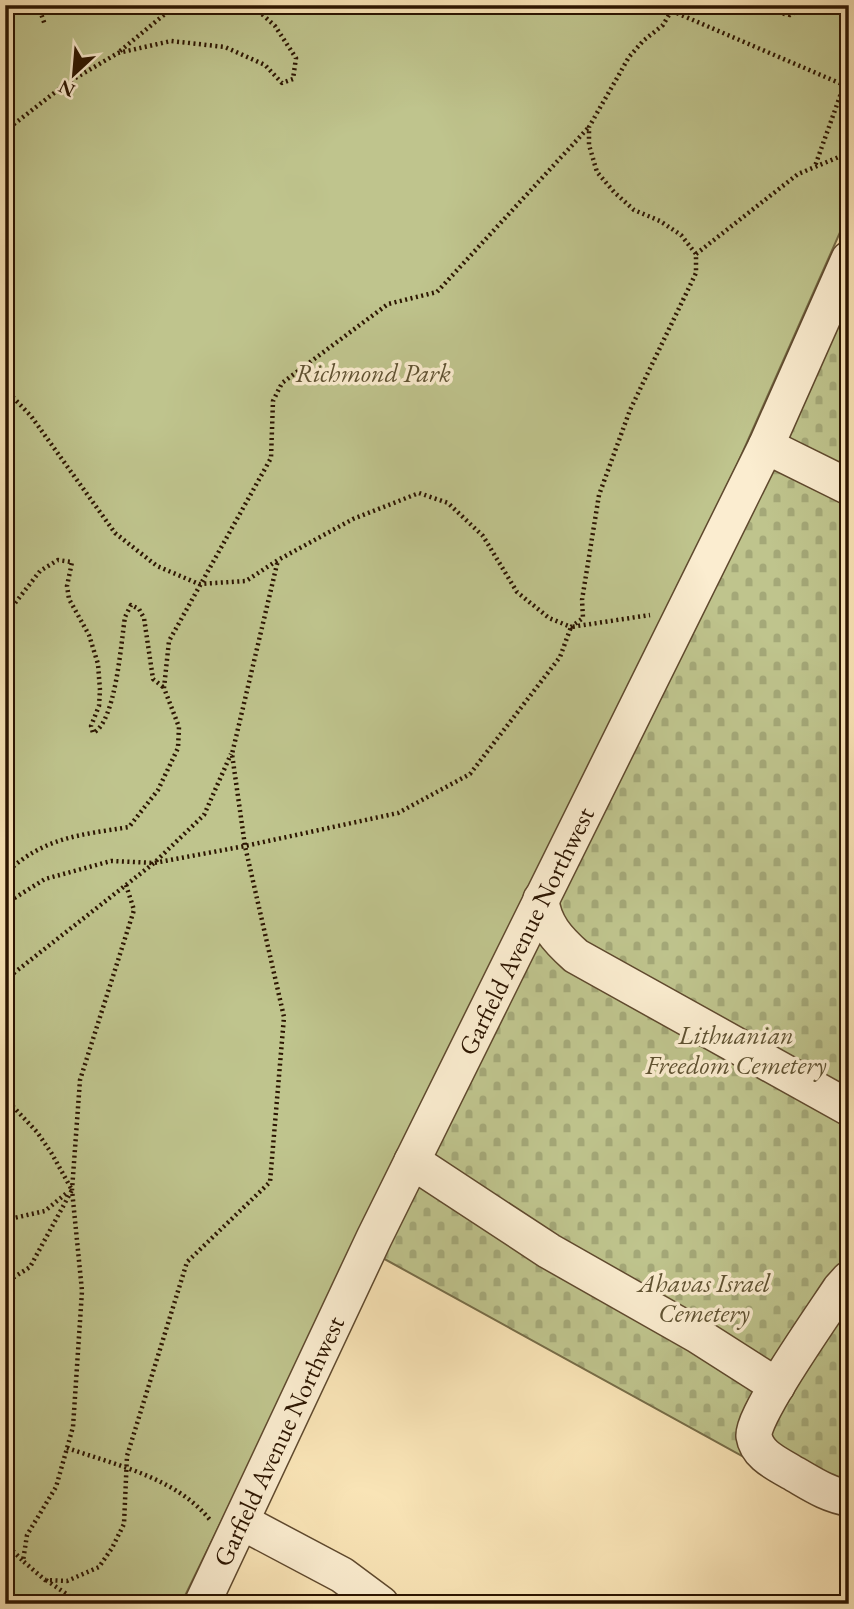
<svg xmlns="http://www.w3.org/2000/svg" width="854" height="1609" viewBox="0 0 854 1609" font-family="'EB Garamond',serif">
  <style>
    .green { fill: #bfc48d; stroke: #766c47; stroke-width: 2 }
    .cemetery { fill: url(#cemetery-stones); stroke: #766c47; stroke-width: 2 }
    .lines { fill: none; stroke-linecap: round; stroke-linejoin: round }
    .minor-casing { stroke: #5f492e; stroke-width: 38 }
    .path { stroke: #2c1501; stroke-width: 4.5; stroke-dasharray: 2 3.5; stroke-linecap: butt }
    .minor { stroke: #fbedd0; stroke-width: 35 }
    .labels { text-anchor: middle; stroke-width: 7; stroke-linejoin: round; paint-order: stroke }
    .park-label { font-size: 26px; font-style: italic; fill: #5f5232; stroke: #fbedd0 }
    .street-label { font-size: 26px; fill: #2c1501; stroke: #fbedd0 }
  </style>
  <defs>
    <pattern id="cemetery-stones" width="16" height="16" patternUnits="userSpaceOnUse" patternTransform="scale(1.75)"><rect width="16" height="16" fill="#bfc48d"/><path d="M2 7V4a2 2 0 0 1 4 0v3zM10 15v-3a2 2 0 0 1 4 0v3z" fill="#a4a878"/></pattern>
  </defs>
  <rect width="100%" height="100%" fill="#f9e4b6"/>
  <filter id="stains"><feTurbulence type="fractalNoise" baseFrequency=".00286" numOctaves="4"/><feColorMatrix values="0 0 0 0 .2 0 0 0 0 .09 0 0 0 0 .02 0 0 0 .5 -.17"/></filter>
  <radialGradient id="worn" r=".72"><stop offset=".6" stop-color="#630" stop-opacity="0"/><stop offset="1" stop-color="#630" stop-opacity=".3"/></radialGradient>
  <path class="green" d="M5,5H849V212L737,465L181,1604H5Z"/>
  <path class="cemetery" d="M849,299V1515L379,1256Z"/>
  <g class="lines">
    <g class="minor-casing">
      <g id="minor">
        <path d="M766,446L849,487"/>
        <path d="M541,899C543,924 558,940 576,956L849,1108"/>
        <path d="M412,1161L549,1251L697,1335L777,1386"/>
        <path d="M849,1279L840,1289C825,1312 751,1417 754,1436C757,1455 776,1463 791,1472C809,1482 827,1495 849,1498"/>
        <path d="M242,1522L342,1575L381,1604"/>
        <path id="s1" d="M202,1604L374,1238L766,446L849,259"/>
      </g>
    </g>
    <path class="path" d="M38,5L45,25
      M769,5L780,13L790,15L799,10L801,5
      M672,11L844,85L815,166
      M120,51L176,5
      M5,131L67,83L118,53L171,41L225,47L265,65L282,83L293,79L296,58L275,26L252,5
      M696,254L798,174L846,154L849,155
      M5,389L31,416L115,533L157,566L199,584L246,581L278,560L353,519L419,493L448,503L483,536L517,592L549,618L571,627L583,618L582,600L599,495L630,410L696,273V254L681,235L660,221L634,210L614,192L597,172L589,145V127L629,57L643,41L663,25L675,5
      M5,616L40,571L58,560L72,562L67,586L69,599L89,635L98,664L100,690L99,706L91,726L93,733C116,722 121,642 125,617L131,605L139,609L144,618L153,679L163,687
      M5,874C43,837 80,835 129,827L158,790L178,748L179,727L164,688L169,641L271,458L273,401L282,383L388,304L437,292L588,128
      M126,885L134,910L80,1080L72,1190L82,1291L73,1427L56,1487L27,1535L23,1561L45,1580L67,1581L99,1567L112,1548L124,1524L127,1456L187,1262L270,1182L284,1017L245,846L232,754L278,560
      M5,904L45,879L111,861L154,863L245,846L398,813L470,774L560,657L571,627L650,615
      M5,980L154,863L204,815L231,754
      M5,1098L37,1132L52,1154L72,1190L30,1267L5,1283
      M5,1220L45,1211L68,1192
      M67,1448C116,1465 177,1478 210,1520
      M5,1543L23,1561
      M46,1580L81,1604"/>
    <use href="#minor" class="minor"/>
  </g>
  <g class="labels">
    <g class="park-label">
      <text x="373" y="382">Richmond Park</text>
      <text x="736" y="1044">Lithuanian<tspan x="736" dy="30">Freedom Cemetery</tspan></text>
      <text x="704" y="1292">Ahavas Israel<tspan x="704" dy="30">Cemetery</tspan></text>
    </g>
    <g class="street-label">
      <text dy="9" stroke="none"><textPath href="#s1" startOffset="747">Garfield Avenue Northwest</textPath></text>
      <text dy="9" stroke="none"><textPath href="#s1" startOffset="180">Garfield Avenue Northwest</textPath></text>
    </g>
  </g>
  <rect width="854" height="1609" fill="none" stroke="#f9e4b6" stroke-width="28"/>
  <rect x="7" y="7" width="840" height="1595" fill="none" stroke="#2c1501" stroke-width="3.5"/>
  <rect x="14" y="14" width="826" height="1581" fill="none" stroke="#2c1501" stroke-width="2"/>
  <g transform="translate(74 74) rotate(206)" stroke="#fbedd0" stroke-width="5" paint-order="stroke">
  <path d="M0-5L12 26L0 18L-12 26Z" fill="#2c1501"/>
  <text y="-10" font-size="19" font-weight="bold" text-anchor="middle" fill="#2c1501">N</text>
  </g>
  <rect width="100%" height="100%" filter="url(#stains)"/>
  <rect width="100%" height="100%" fill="url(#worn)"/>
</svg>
